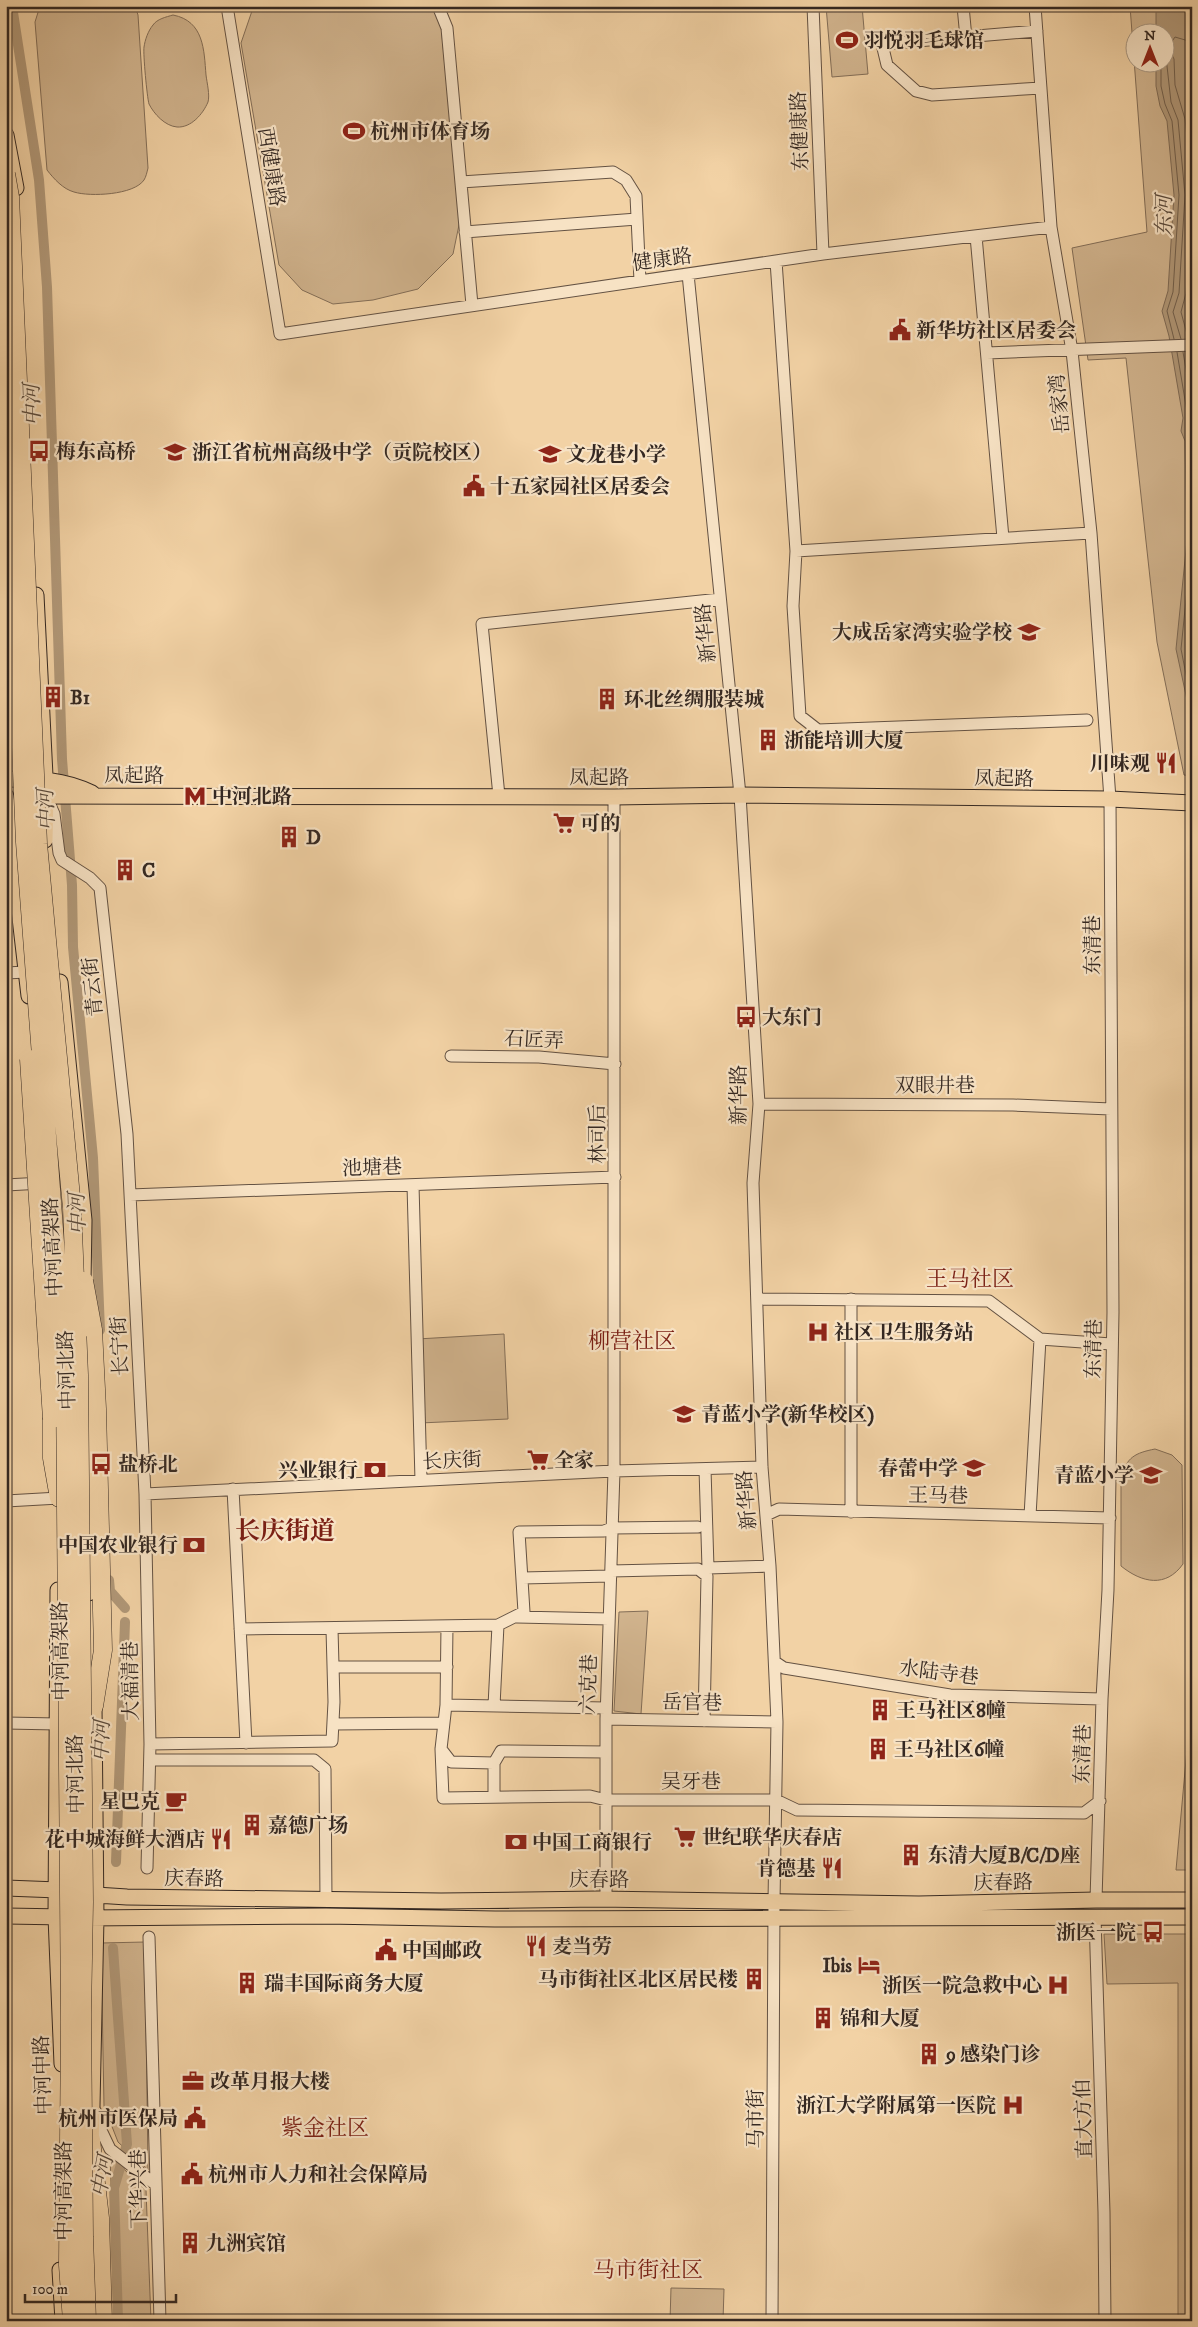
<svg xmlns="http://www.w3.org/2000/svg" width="1198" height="2327" viewBox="0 0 1198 2327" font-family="'IM FELL DW Pica','Noto Serif SC',serif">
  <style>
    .green { fill: #d2b58f; stroke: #836e58; fill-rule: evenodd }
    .water { fill: #b19878; stroke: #7f6b56 }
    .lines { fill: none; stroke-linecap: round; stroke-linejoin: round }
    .shore { stroke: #72604d; stroke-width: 1 }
    .canal { stroke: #b19878; stroke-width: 10 }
    .minor-casing { stroke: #645243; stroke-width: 13 }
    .major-casing { stroke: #342822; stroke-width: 17 }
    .highway-casing { stroke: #342822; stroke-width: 19 }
    .minor { stroke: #f7e2c4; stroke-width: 11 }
    .major { stroke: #f2d2a5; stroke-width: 15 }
    .highway { stroke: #f2d2a5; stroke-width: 18 }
    .highway-bridge-casing { stroke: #342822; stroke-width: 19; stroke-linecap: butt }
    .highway-bridge { stroke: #f2d2a5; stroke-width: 18 }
    .labels { text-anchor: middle; stroke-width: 4.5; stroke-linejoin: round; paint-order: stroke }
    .poi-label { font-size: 20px; font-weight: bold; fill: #342822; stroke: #f7e2c4; text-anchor: start }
    .street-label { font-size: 20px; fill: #342822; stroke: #f7e2c4 }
    .water-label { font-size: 21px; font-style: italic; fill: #5a4a3c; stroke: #f7e2c4 }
    .quarter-label { font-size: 22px; fill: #7a1f14; stroke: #f7e2c4 }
    .district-label { font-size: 25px; font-weight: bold; fill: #7a1f14; stroke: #f7e2c4 }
  </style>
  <rect width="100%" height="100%" fill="#f2d2a5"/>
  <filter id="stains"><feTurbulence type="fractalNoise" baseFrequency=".004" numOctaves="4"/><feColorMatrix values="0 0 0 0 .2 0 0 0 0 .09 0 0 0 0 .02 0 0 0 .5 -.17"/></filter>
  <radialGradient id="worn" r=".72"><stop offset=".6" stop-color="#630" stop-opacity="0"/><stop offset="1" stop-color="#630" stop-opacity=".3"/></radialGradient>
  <path class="green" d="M40,6H135L138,15L148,168C147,172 146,177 144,180C134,195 90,197 74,192C63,189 54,179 47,170L35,22Z
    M256,6H432L441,25L460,220L453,254L418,289L373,300L333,304L302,290L279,265L241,43L253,8Z
    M826,6H862L868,74L832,77Z
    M1130,6H1192V776L1184,775L1157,642L1126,358L1088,360L1072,248L1147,232ZM1136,32H1166V62H1136Z
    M173,15C204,21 204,50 206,75C207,83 210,95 208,102C203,114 191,128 177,127C165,126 154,114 149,104C147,97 143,54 144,47C145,40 148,31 153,25C157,19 166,17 173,15Z
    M1192,914V1216L1187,1008Z
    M504,1334L508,1419L420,1423L417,1339Z
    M1192,1433V1683L1189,1589Z
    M1155,1449L1172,1455L1182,1465L1183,1564C1166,1588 1142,1583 1121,1566V1477C1127,1457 1135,1453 1155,1449Z
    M648,1611L641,1714L614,1711L619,1612Z
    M1192,1694V1870H1176Z
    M1104,1934H1192V2321H1178V1983L1107,1984Z
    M145,1942L148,2170L118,2142L104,2106L101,1943Z
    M110,2156L146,2190L151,2321H116Z
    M671,2288L724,2289L723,2321H670Z"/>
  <path class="water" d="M1156,6H1188L1192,51V723L1176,649L1187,540L1185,441L1181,431L1183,418L1169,336L1162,311L1168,291L1174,195L1167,121L1160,106L1156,86V63L1166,62V32H1156Z"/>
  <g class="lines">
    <path class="shore" d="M1192,42L1175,37L1168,47L1174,59L1175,85L1185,119L1192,182
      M1166,57L1171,102L1178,120L1185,195L1179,293L1173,312L1181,339
      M1161,62V86L1165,104L1172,121L1179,195L1173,292L1167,311L1174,339
      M1188,338L1181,312L1186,293L1192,214
      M1177,352L1188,418L1187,430L1190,441L1192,540L1181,649L1192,705
      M1183,352L1192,404
      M1192,601L1187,648L1192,673"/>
    <path class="canal" d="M12,6L39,180L47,287L62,759L72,885L73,947L93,1158L100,1330
      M109,1580L110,1591L125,1608
      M116,1862L125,1622
      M113,1948L127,2144L114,2188L118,2321"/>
    <g class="minor-casing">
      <path id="minor" d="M227,6L280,334L823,254L1051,227
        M438,6L447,28L472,305
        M813,6L823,254
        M963,6L966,38
        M1035,6L1051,227L1072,351L1091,533L1110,799L1113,1312L1108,1590L1102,1699L1096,1900
        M1037,31L882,44L887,65L916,91L932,95L1041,88
        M461,182L613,172L626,180L636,196L640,281
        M465,232L637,219
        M976,236L1003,538
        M776,261L796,551L793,606L800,716L818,730L1087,720
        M688,274L740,795L759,1104L753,1183L762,1467L770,1566L777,1722L774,1901L772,2321
        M987,353L1192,345
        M796,551L1091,533
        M499,796L482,624L720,599
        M47,798L54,814L59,853L62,860L90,878L100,888L127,1134L145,1494L150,1744L147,1868
        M6,973L26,972
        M451,1056L539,1057L615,1064
        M759,1104L1013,1105L1111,1109
        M6,1185L42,1183
        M413,1185L421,1480
        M130,1195L615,1177
        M757,1299L989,1301L1040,1339L1111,1344
        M851,1299V1512
        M705,1469L708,1568L770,1566
        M233,1489L246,1743
        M145,1494L614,1471L762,1467
        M6,1501L59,1498
        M766,1515L779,1509L1110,1518
        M1030,1516L1040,1339
        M611,1571L698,1569L707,1576L704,1721
        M522,1578L610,1576
        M517,1617L609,1619
        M447,1626L446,1705L441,1749L451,1762L494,1763
        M240,1629L498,1625
        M775,1662L784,1668L950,1695L1102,1699
        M333,1667H447
        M446,1705L606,1708
        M494,1706L498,1625L524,1612L519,1532L604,1531L612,1528L698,1527
        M606,1719L777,1722
        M6,1723L57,1724
        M333,1724L444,1723
        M150,1744L332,1741L334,1702L332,1629
        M441,1749L443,1798L590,1796L606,1800H776L797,1810L1084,1813L1100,1801
        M150,1760H314L325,1769L326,1900
        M494,1797V1763L501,1751L606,1752
        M606,1899V1719L614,1471V797
        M1095,1917L1104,2212L1105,2321
        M149,1937L160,2321
        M96,2112L100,2128L110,2149L156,2185"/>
    </g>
    <g class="major-casing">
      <path id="major" d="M6,135L16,188
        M36,595L46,796L45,840
        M6,779C39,779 62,779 92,793
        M6,796L29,996
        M36,796L614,797L740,795L1110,799L1192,803
        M60,982L84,1220L83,1283
        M88,1423L90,1496L89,1593
        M58,1590L56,1917L62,2064
        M91,1695L94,1706L96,1918L91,2152
        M6,1888L58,1890L96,1895L127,1897L441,1901L599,1899L919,1904L1096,1900H1192
        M6,1916L65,1917
        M88,1918L326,1916L495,1919L1192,1917
        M60,2270L63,2321"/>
    </g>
    <g class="highway-casing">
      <path id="highway" d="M93,1330L97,1409L103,1650L94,1706
        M52,1419V1458L59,1498
        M91,2140L100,2218L103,2321"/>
    </g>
    <use href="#minor" class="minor"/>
    <use href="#major" class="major"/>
    <use href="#highway" class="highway"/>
    <g class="highway-bridge-casing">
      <path id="highway-bridge" d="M6,174L10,197L38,844L72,1208L79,1375L84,1902L82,2014L84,2237L87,2321
        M8,439L25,842L65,1376L70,2022L68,2265L72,2321
        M29,1059L52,1419
        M84,1281L93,1330"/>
    </g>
    <use href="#highway-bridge" class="highway-bridge"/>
  </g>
  <defs>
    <g id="stadium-bare" transform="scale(1.725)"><path d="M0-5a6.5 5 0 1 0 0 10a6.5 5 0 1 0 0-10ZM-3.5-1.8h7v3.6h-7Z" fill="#8f2418" stroke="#f7e2c4" stroke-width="2.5" paint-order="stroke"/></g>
    <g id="civic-bare" transform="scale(1.725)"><path d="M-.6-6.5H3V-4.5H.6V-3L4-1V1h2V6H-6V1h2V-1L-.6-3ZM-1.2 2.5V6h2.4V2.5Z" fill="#8f2418" stroke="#f7e2c4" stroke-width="2.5" paint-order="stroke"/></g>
    <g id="bus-bare" transform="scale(1.725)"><path d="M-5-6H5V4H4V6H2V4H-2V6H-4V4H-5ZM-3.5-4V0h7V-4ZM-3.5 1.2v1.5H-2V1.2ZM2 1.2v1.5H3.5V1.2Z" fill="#8f2418" stroke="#f7e2c4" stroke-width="2.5" paint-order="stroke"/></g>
    <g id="school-bare" transform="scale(1.725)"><path d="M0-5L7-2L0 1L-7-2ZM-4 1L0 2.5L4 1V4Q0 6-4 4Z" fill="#8f2418" stroke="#f7e2c4" stroke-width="2.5" paint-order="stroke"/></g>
    <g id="building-bare" transform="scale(1.725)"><path d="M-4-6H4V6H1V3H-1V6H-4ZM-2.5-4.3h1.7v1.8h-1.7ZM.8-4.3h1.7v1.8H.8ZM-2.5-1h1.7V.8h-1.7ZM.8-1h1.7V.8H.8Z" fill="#8f2418" stroke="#f7e2c4" stroke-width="2.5" paint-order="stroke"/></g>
    <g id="restaurant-bare" transform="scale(1.725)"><path d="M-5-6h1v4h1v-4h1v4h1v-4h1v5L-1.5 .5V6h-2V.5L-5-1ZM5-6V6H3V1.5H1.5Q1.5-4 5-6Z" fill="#8f2418" stroke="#f7e2c4" stroke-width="2.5" paint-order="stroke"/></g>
    <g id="metro-bare" transform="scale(1.725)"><path d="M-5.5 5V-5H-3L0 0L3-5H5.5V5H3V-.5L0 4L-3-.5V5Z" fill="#8f2418" stroke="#f7e2c4" stroke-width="2.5" paint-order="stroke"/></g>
    <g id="supermarket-bare" transform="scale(1.725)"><path d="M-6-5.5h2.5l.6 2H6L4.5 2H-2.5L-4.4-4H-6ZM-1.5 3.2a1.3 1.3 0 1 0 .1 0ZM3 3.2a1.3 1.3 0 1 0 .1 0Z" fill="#8f2418" stroke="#f7e2c4" stroke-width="2.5" paint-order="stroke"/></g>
    <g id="hospital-bare" transform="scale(1.725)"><path d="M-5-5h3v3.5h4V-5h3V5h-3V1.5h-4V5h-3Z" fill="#8f2418" stroke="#f7e2c4" stroke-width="2.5" paint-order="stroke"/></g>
    <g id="bank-bare" transform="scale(1.725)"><path d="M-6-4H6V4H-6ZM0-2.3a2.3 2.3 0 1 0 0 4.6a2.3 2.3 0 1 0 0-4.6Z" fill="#8f2418" stroke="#f7e2c4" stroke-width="2.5" paint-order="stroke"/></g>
    <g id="cafe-bare" transform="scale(1.725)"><path d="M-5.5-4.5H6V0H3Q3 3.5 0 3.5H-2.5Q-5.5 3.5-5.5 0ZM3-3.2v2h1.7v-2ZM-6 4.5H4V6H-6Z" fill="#8f2418" stroke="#f7e2c4" stroke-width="2.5" paint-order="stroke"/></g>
    <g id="hotel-bare" transform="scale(1.725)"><path d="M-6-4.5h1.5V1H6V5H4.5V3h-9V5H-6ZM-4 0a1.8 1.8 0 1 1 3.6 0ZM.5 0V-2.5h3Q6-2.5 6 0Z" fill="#8f2418" stroke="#f7e2c4" stroke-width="2.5" paint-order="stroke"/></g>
    <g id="office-bare" transform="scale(1.725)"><path d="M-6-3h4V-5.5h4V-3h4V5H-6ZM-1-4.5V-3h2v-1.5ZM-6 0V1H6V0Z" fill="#8f2418" stroke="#f7e2c4" stroke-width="2.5" paint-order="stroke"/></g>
  </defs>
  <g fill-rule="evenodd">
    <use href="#stadium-bare" x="847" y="40"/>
    <use href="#stadium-bare" x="354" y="131"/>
    <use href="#civic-bare" x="900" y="330"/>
    <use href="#bus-bare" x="39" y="451"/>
    <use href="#school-bare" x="175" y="452"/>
    <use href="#school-bare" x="550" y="454"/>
    <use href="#civic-bare" x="474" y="486"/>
    <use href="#school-bare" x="1029" y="632"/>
    <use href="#building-bare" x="53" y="697"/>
    <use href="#building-bare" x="607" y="699"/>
    <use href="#building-bare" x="768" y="740"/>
    <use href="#restaurant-bare" x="1166" y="763"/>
    <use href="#metro-bare" x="195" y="796"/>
    <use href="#supermarket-bare" x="564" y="823"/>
    <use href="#building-bare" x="289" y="837"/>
    <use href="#building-bare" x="125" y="870"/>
    <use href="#bus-bare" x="746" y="1017"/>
    <use href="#hospital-bare" x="818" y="1332"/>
    <use href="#school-bare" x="684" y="1414"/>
    <use href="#supermarket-bare" x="538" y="1460"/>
    <use href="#bus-bare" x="101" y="1464"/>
    <use href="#school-bare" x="974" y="1468"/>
    <use href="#bank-bare" x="375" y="1470"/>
    <use href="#school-bare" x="1151" y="1475"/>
    <use href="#bank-bare" x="194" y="1545"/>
    <use href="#building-bare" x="880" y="1710"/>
    <use href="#building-bare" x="878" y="1749"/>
    <use href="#cafe-bare" x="176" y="1801"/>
    <use href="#building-bare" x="252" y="1825"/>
    <use href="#supermarket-bare" x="685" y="1837"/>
    <use href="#restaurant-bare" x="221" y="1839"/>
    <use href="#bank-bare" x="516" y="1842"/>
    <use href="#building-bare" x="911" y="1855"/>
    <use href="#restaurant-bare" x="832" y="1868"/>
    <use href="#bus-bare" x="1153" y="1932"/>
    <use href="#restaurant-bare" x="536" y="1946"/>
    <use href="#civic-bare" x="386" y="1950"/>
    <use href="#hotel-bare" x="869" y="1965"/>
    <use href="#building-bare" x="754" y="1979"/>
    <use href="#building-bare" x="247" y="1983"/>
    <use href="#hospital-bare" x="1058" y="1985"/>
    <use href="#building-bare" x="823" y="2018"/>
    <use href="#building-bare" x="929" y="2054"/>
    <use href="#office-bare" x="193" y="2081"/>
    <use href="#hospital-bare" x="1013" y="2105"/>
    <use href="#civic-bare" x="195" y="2118"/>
    <use href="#civic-bare" x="192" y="2174"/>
    <use href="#building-bare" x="190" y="2243"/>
  </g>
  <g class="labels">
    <g class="poi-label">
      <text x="864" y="47">羽悦羽毛球馆</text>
      <text x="370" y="138">杭州市体育场</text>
      <text x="916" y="337">新华坊社区居委会</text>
      <text x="56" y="458">梅东高桥</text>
      <text x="192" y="459">浙江省杭州高级中学（贡院校区）</text>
      <text x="566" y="461">文龙巷小学</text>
      <text x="490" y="493">十五家园社区居委会</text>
      <text x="1012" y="639" text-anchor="end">大成岳家湾实验学校</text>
      <text x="70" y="704">B1</text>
      <text x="624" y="706">环北丝绸服装城</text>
      <text x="784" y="747">浙能培训大厦</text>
      <text x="1150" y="770" text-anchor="end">川味观</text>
      <text x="212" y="803">中河北路</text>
      <text x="580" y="830">可的</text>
      <text x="306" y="844">D</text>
      <text x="142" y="877">C</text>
      <text x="762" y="1024">大东门</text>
      <text x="834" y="1339">社区卫生服务站</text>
      <text x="701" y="1421">青蓝小学(新华校区)</text>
      <text x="554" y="1467">全家</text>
      <text x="118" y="1471">盐桥北</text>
      <text x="958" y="1475" text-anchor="end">春蕾中学</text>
      <text x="358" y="1477" text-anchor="end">兴业银行</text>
      <text x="1134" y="1482" text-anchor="end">青蓝小学</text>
      <text x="178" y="1552" text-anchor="end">中国农业银行</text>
      <text x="896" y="1717">王马社区8幢</text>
      <text x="894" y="1756">王马社区6幢</text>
      <text x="160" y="1808" text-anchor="end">星巴克</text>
      <text x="268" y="1832">嘉德广场</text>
      <text x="702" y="1844">世纪联华庆春店</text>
      <text x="205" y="1846" text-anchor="end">花中城海鲜大酒店</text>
      <text x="532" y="1849">中国工商银行</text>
      <text x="928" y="1862">东清大厦B/C/D座</text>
      <text x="816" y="1875" text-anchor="end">肯德基</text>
      <text x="1136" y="1939" text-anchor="end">浙医一院</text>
      <text x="552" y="1953">麦当劳</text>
      <text x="402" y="1957">中国邮政</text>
      <text x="852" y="1972" text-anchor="end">Ibis</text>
      <text x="738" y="1986" text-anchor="end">马市街社区北区居民楼</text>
      <text x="264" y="1990">瑞丰国际商务大厦</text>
      <text x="1042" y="1992" text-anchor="end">浙医一院急救中心</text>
      <text x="840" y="2025">锦和大厦</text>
      <text x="946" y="2061">9 感染门诊</text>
      <text x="210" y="2088">改革月报大楼</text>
      <text x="996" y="2112" text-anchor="end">浙江大学附属第一医院</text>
      <text x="178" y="2125" text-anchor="end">杭州市医保局</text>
      <text x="208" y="2181">杭州市人力和社会保障局</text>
      <text x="206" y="2250">九洲宾馆</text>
    </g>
    <g class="street-label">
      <text transform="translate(799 131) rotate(-92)" y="7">东健康路</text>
      <text transform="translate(272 167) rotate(81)" y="7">西健康路</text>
      <text transform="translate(662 259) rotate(-8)" y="7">健康路</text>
      <text transform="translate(1059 404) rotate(-96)" y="7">岳家湾</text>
      <text transform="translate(705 633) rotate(-96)" y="7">新华路</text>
      <text x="134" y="782">凤起路</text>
      <text x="599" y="784">凤起路</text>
      <text transform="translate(1004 778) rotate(1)" y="7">凤起路</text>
      <text transform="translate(1092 945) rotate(-90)" y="7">东清巷</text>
      <text transform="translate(92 987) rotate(-96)" y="7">青云街</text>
      <text transform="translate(534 1039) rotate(3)" y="7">石匠弄</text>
      <text x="935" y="1092">双眼井巷</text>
      <text transform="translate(738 1095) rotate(-90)" y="7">新华路</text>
      <text transform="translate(597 1134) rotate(-90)" y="7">林司后</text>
      <text transform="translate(372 1167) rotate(-2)" y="7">池塘巷</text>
      <text transform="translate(52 1247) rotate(-93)" y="7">中河高架路</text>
      <text transform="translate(119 1346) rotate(-93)" y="7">长宁街</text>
      <text transform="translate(1093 1349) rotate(-89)" y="7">东清巷</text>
      <text transform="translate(66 1370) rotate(-92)" y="7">中河北路</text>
      <text transform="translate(452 1460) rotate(-3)" y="7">长庆街</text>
      <text transform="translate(938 1495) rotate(1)" y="7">王马巷</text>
      <text transform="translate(746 1500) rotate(-95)" y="7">新华路</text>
      <text transform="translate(60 1651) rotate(-91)" y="7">中河高架路</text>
      <text transform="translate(939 1672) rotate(7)" y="7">水陆寺巷</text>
      <text transform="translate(130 1681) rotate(-91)" y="7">大福清巷</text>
      <text transform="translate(588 1684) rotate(-88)" y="7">六克巷</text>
      <text transform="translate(692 1702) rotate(1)" y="7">岳官巷</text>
      <text transform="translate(1082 1754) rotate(-89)" y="7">东清巷</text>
      <text transform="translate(75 1774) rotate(-91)" y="7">中河北路</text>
      <text x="691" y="1788">吴牙巷</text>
      <text transform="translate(194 1878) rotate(1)" y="7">庆春路</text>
      <text x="599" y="1886">庆春路</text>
      <text transform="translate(1003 1882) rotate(-1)" y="7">庆春路</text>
      <text transform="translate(42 2075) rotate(-92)" y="7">中河中路</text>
      <text transform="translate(755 2119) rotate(-90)" y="7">马市街</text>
      <text transform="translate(1083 2119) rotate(-92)" y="7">直大方伯</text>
      <text transform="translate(138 2189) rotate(-91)" y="7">下华兴巷</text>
      <text transform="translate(63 2191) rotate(-90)" y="7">中河高架路</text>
    </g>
    <g class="water-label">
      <text transform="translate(1164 216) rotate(-90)" y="7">东河</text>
      <text transform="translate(32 405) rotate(-92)" y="7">中河</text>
      <text transform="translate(46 810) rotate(-93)" y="7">中河</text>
      <text transform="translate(77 1214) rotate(-92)" y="7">中河</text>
      <text transform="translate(101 1741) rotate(-88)" y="7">中河</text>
      <text transform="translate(102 2176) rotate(-80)" y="7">中河</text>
    </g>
    <g class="quarter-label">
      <text x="970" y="1286">王马社区</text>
      <text x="632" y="1348">柳营社区</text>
      <text x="325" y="2135">紫金社区</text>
      <text x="648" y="2277">马市街社区</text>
    </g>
    <g class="district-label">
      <text x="285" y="1539">长庆街道</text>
    </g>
  </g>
  <rect width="1198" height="2327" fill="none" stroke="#f2d2a5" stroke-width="25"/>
  <rect x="8" y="8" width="1183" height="2312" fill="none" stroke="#342822" stroke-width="2.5"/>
  <rect x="12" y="12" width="1173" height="2302" fill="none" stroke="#342822"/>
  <g transform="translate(1150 48)"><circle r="24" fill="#f7e2c4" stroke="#a99883"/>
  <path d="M0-4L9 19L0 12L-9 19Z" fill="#8f2418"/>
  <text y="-8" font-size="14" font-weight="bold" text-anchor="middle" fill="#342822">N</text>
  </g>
  <path d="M25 2294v8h151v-8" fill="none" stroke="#342822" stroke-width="2.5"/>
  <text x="32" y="2294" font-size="15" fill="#342822" stroke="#f7e2c4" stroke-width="4" paint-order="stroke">100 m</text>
  <rect width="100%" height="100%" filter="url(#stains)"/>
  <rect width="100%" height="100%" fill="url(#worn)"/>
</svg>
